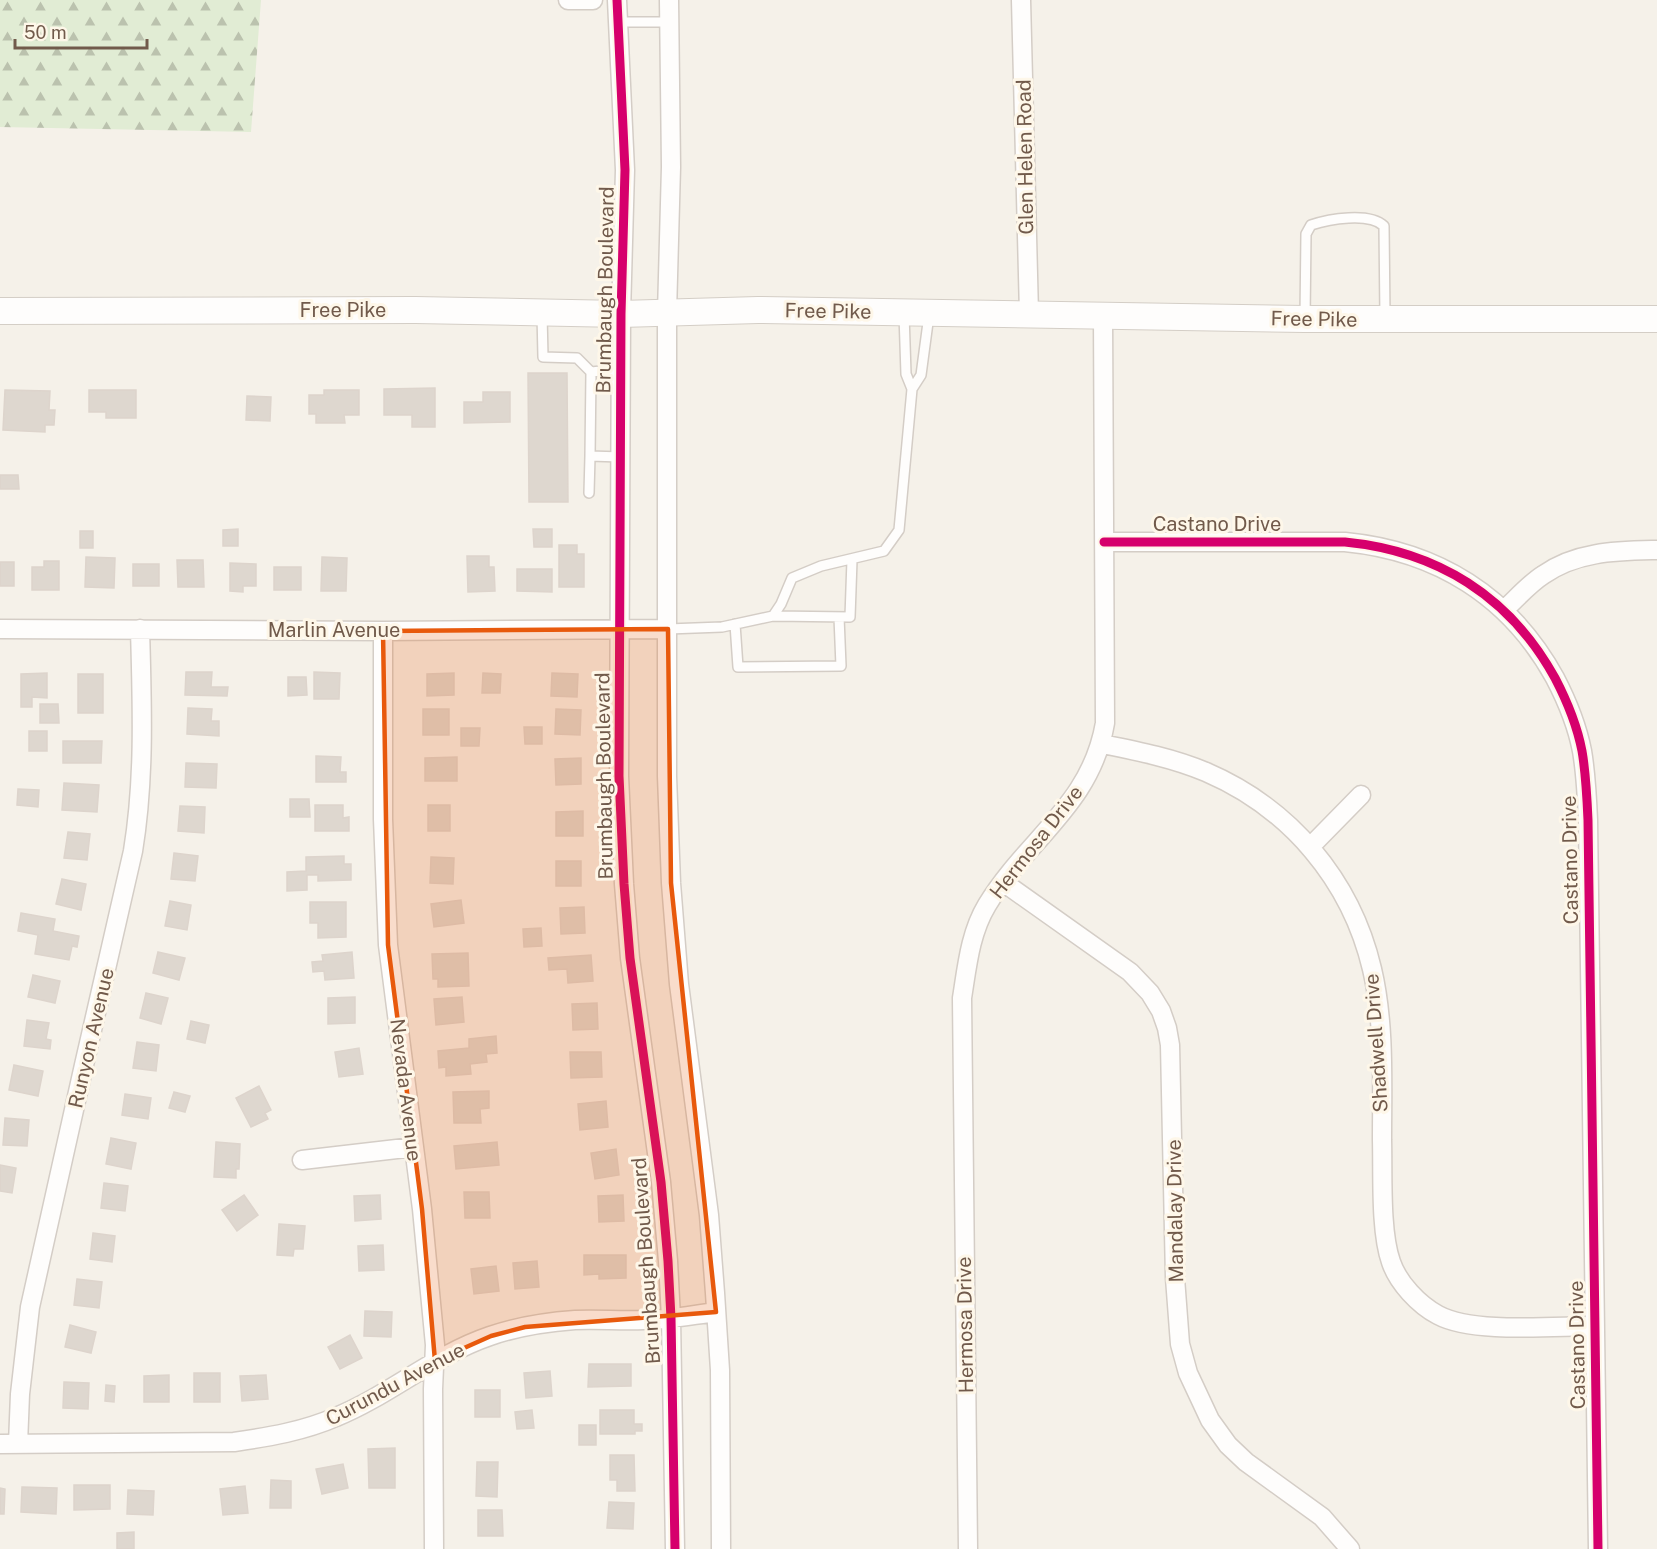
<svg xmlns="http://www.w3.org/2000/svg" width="1657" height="1549" viewBox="0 0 1657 1549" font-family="'Public Sans',sans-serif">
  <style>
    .forest { fill: url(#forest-firs) }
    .building { fill: #ded7cf; stroke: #ddd4cc; stroke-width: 1.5 }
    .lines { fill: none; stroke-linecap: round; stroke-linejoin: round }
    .lane-casing { stroke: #d4cdc6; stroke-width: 12 }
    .street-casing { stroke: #d4cdc6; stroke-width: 21 }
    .secondary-casing { stroke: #d4cec6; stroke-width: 28 }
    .lane { stroke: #fefdfc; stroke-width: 9 }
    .street { stroke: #fefdfc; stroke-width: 18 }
    .secondary { stroke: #fefdfc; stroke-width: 26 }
    .cycleway-casing { stroke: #fef7e9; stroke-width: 13 }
    .cycleway { stroke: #d6006c; stroke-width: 9 }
    .marked { fill: #e8590c; fill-opacity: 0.2; stroke: #e8590c; stroke-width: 4.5; stroke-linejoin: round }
    .labels { text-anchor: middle; stroke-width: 6; stroke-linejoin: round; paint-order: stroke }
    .street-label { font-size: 20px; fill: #715a4b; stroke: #fef7e9 }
  </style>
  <defs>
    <pattern id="forest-firs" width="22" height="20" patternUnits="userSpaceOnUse" patternTransform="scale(1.5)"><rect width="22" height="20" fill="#e1ecd4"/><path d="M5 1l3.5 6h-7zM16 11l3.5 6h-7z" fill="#bbc2ae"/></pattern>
  </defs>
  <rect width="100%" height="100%" fill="#f5f1e9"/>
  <path class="forest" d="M0,0H261L251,132L0,127Z"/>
  <path class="building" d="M528,373H567L568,502H529Z
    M435,388V427H412V415H384V389Z
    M5,390L50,391L49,410H55L54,425H45V432L3,430Z
    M89,390H136V418H106V412H89Z
    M324,390H359V415H344L345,423H316V414H309V395H324Z
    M483,392H510V422L464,423V402H483Z
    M247,396L271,397L270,421L246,420Z
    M0,475H18L19,489H0Z
    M238,529V546H223V530Z
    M533,529H552V547H534Z
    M80,531H93V548H80Z
    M559,545H577V554H584V587H559Z
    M467,556H489V567H494L495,591L468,592Z
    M86,557L115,558L114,588L85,587Z
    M322,557L347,558L346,591H321Z
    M177,560H203L204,587H178Z
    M44,561H59V590H32V567H44Z
    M0,562H14V586H0Z
    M230,563L256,564V586H243V592L230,591Z
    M133,564H159V586H133Z
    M274,567H301V590H274Z
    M517,569H552V592L517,591Z
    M186,672H212L211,687H228L227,696L185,695Z
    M314,672L340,673L339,699H314Z
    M47,673V698L32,697V707H21V674Z
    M454,673V695L427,696V674Z
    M483,673L501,674L500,693H482Z
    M552,673L578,674L577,697L551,696Z
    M78,674H103V713H78Z
    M288,677H306L307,695L288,696Z
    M40,704H58L59,723H40Z
    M188,708L212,709L211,721H219V736L187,734Z
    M423,709H449V735H423Z
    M556,709L581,710L580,735L555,734Z
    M524,727H542V744H525Z
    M461,728H480L479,746H461Z
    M29,731H47V751H29Z
    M63,741H102L101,763H63Z
    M316,756L341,757L340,772H346V782H316Z
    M457,757V781H425V758Z
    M581,758V784L556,785L555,759Z
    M186,763L217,764L216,788L185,787Z
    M64,783L99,785L97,812L62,810Z
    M18,789L39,790L38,807L17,805Z
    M290,799H309L310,817H290Z
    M315,805H343V818L349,817V831H315Z
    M428,805H450V831H428Z
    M180,806L205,807L204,833L178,831Z
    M583,811V836H556V812Z
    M68,832L90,834L87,860L64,858Z
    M174,853L198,856L195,881L171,879Z
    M344,856V864H351V880L318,881V875H307V890L287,891V872L306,871V857Z
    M431,857L454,858L453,884L430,883Z
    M556,861H581V886H556Z
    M62,879L86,884L81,910L56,904Z
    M461,900L464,923L434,927L431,904Z
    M170,901L191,905L187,930L165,926Z
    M310,902H346V937L318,938V923H310Z
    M584,907L585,933L561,934L560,908Z
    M21,913L55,919L53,931L79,936L77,947L72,946L69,960L35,954L38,935L18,931Z
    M541,928L542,946L524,947L523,929Z
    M158,952L185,958L179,980L153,973Z
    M352,952L354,978L325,980L324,971L313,972L312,962L323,961L322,955Z
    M468,953L469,986L438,987V979H433L432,954Z
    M591,955L593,981L568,983L567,969L549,970L548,958Z
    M33,975L60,981L55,1003L28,997Z
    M146,993L168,998L161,1024L140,1018Z
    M355,997V1023L328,1024V998Z
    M462,997L464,1022L436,1025L434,999Z
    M597,1003L598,1029L573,1030L572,1004Z
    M27,1020L49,1023L46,1039L51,1040L50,1049L24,1046Z
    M191,1021L209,1025L205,1043L187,1039Z
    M496,1036L497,1053L486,1054L487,1062L470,1064L471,1074L446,1076V1067L439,1068L438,1051L469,1048V1039Z
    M137,1042L159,1045L156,1071L133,1068Z
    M359,1048L363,1074L339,1077L335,1052Z
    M570,1052H601L602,1077L571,1078Z
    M14,1065L43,1071L38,1096L9,1090Z
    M259,1086L271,1110L265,1113L268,1119L251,1127L236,1098Z
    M489,1091V1108L480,1109L481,1123H454L453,1092Z
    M174,1092L190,1096L185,1112L169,1108Z
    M125,1094L151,1098L148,1119L122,1115Z
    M606,1101L608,1127L580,1130L578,1104Z
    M5,1118L29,1120L27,1146L3,1145Z
    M111,1138L136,1143L131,1169L106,1164Z
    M216,1142L240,1144L239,1169H236V1178L214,1177Z
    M497,1142L499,1165L456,1169L454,1146Z
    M616,1149L619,1175L595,1179L591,1153Z
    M0,1165L16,1168L12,1193L0,1191Z
    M104,1183L128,1186L125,1211L101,1208Z
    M464,1192H489L490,1218H465Z
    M244,1195L258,1215L237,1231L222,1210Z
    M380,1195L381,1219L355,1221L354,1196Z
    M623,1195L624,1221L599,1222L598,1196Z
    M279,1224L305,1226L303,1249H294L293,1256L277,1255Z
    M93,1233L115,1236L112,1262L90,1259Z
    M383,1245L384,1270L359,1271L358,1246Z
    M584,1255H626V1278L599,1279V1274L584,1275Z
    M537,1261L539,1287L515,1289L513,1263Z
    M496,1266L499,1291L474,1294L471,1269Z
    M77,1279L102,1282L99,1308L74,1305Z
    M365,1311L392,1312L391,1337L364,1336Z
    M70,1325L96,1332L91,1353L65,1347Z
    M350,1335L362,1358L340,1369L328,1347Z
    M589,1364H631V1386L588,1387Z
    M550,1371L552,1396L526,1398L524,1373Z
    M194,1373H220V1402H194Z
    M169,1375V1402H144V1376Z
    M266,1375L268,1399L242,1401L240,1376Z
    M64,1382L89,1383L88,1409L63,1408Z
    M106,1385L115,1386L114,1402L105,1401Z
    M475,1390H500V1417H475Z
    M532,1410L534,1428L517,1429L515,1412Z
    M600,1410H634V1424H642V1431H635V1434H600Z
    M579,1425H596V1445H579Z
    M395,1448V1488H369L368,1449Z
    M610,1455H634L635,1491H617V1480H610Z
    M477,1462H498L497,1497L476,1496Z
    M343,1464L348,1488L322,1494L316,1469Z
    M271,1480L291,1481V1508H270Z
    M74,1485H110V1509L74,1510Z
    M245,1486L248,1513L223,1515L220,1489Z
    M22,1487L57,1488L56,1514L21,1512Z
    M0,1488L5,1489L4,1514H0Z
    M128,1490L154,1491L153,1515L127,1514Z
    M609,1502L634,1503L633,1529L607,1528Z
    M478,1510H502L503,1536H478Z
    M134,1532V1549H117V1533Z"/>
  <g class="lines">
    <g class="lane-casing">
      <path id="lane" d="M618,22H669
        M542,314L543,357L577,358L591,372
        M904,314L906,374L912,389L921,375L929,315
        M1305,318L1306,234L1311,225C1329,219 1369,212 1384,226L1385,317
        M621,369L591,372L590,456L621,457
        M589,493L590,456
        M773,616L850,617L852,560
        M735,624L738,667L841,666L839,617
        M668,629L722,627L773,616L781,604L792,578L821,566L884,551L899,530L912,389"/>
    </g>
    <g class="street-casing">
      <path id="street" d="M568,0H593
        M617,0L625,170L621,314L619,776L624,884L630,958L661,1182L668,1261L671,1318L675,1549
        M669,0L671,167L667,313V776L671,883L679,984L709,1215L715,1293L720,1370L721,1549
        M1021,0L1029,314
        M1104,542H1345C1437,551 1510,596 1555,678C1567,701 1577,725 1582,751C1586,774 1587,797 1588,820L1598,1549
        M1504,610C1517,598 1529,584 1543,575C1577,551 1617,551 1657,550
        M0,629L383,631L668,629
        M383,631V819L388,945L422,1209L435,1345L433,1389L434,1549
        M1102,744C1137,751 1173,758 1206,772C1290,808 1351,880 1372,969C1385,1024 1382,1084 1382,1140C1383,1174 1380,1231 1391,1262C1398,1283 1419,1305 1438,1315C1473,1334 1553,1326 1595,1326
        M1310,847L1361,795
        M1003,882L1130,972L1150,993L1161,1011L1167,1028L1170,1045L1175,1278L1180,1344L1188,1373L1210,1420L1228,1445L1246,1462L1322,1517L1350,1549
        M302,1160L414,1147
        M0,1444L234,1442C269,1437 304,1431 336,1417C390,1395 434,1355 490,1336C516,1327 547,1322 575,1320C598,1319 621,1321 644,1320C668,1320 692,1315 716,1312
        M18,1444L20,1394L30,1307L84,1065L133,851C145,778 142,703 140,629
        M968,1549L962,998C967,967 970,933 987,905C1027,839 1091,805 1105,723L1103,316"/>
    </g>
    <g class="secondary-casing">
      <path id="secondary" d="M0,311L415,310L621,314L758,310L1305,319H1657"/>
    </g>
    <use href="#lane" class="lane"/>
    <use href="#street" class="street"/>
    <use href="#secondary" class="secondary"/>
    <g class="cycleway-casing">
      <path id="cycleway" d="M617,0L625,170L621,314L619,776L624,884L630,958L661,1182L668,1261L671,1318L675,1549
        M1104,542H1345C1437,551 1510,596 1555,678C1567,701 1577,725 1582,751C1586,774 1587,797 1588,820L1598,1549"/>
    </g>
    <use href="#cycleway" class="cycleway"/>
  </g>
  <path class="marked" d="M668,629L671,883L716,1312L525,1327L491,1336L435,1361L422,1209L388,945L383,631Z"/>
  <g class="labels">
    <g class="street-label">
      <text transform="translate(1025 157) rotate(-91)" y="7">Glen Helen Road</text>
      <text transform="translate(605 290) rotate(-89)" y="7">Brumbaugh Boulevard</text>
      <text x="343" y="317">Free Pike</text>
      <text transform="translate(828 311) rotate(1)" y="7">Free Pike</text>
      <text transform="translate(1314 319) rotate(1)" y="7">Free Pike</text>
      <text x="1217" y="531">Castano Drive</text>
      <text x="334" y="637">Marlin Avenue</text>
      <text transform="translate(604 776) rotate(-91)" y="7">Brumbaugh Boulevard</text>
      <text transform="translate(1036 842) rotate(-52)" y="7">Hermosa Drive</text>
      <text transform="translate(1570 860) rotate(-91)" y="7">Castano Drive</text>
      <text transform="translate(91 1038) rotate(-77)" y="7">Runyon Avenue</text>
      <text transform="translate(1376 1043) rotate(-94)" y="7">Shadwell Drive</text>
      <text transform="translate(406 1090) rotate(83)" y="7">Nevada Avenue</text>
      <text transform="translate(1175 1211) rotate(-91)" y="7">Mandalay Drive</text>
      <text transform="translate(646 1261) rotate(-94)" y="7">Brumbaugh Boulevard</text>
      <text transform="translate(965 1325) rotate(-91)" y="7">Hermosa Drive</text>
      <text transform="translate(1577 1345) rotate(-91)" y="7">Castano Drive</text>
      <text transform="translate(395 1384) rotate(-28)" y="7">Curundu Avenue</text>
    </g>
  </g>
  <path d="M15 39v9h132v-9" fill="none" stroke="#715a4b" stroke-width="3"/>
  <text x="24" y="39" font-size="18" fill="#715a4b" stroke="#fef7e9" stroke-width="4.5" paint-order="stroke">50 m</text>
</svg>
